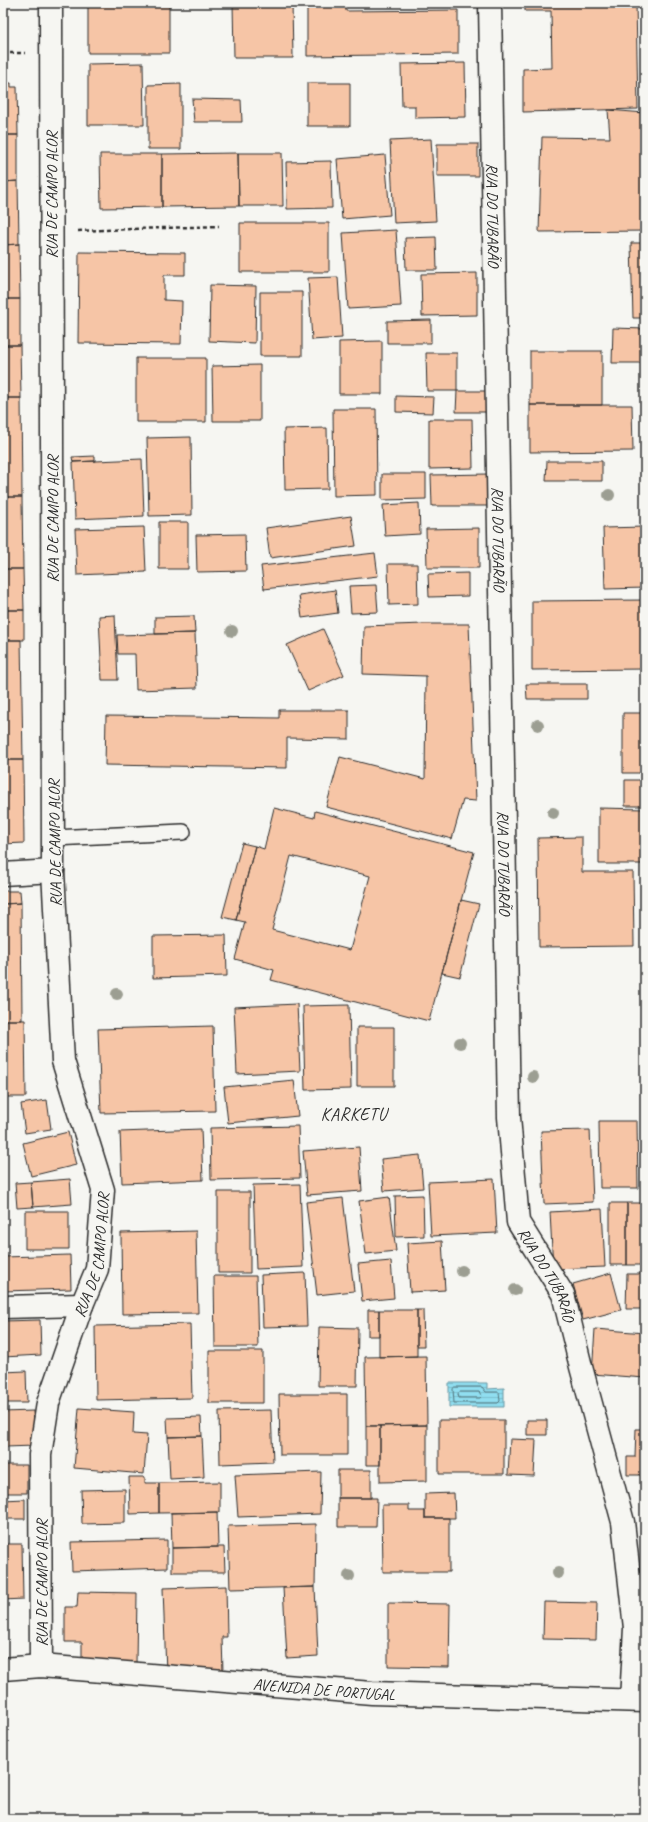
<svg xmlns="http://www.w3.org/2000/svg" width="648" height="1822" viewBox="0 0 648 1822" font-family="Caveat,sans-serif">
  <style>
    .water { fill: url(#water-rules); stroke: #6896a1 }
    .lines { fill: none; stroke-linecap: round; stroke-linejoin: round }
    .shore { stroke: #53737a; stroke-width: 1 }
    .building { fill: #f6c5a6; stroke: #2b2b2b; fill-rule: evenodd }
    .lane-casing { stroke: #2b2b2b; stroke-width: 18 }
    .street-casing { stroke: #2b2b2b; stroke-width: 25 }
    .secondary-casing { stroke: #2b2b2b; stroke-width: 25 }
    .path { stroke: #2b2b2b; stroke-width: 2.5; stroke-dasharray: 4 3; stroke-linecap: butt }
    .lane { stroke: #f6f6f2; stroke-width: 15 }
    .street { stroke: #f6f6f2; stroke-width: 22 }
    .secondary { stroke: #f6f6f2; stroke-width: 22 }
    .tree { fill: #9c9e92 }
    .labels { text-anchor: middle; stroke-width: 3; stroke-linejoin: round; paint-order: stroke }
    .street-label { font-size: 16px; fill: #2b2b2b; stroke: #f6f6f2 }
    .neighbourhood-label { font-size: 17px; letter-spacing: 1px; fill: #2b2b2b; stroke: #f6f6f2 }
  </style>
  <defs>
    <pattern id="water-rules" width="6" height="5" patternUnits="userSpaceOnUse"><rect width="6" height="5" fill="#90def0"/><path d="M0 2.5h6" fill="none" stroke="#7cbfce"/></pattern>
  </defs>
  <rect width="100%" height="100%" fill="#f6f6f2"/>
  <filter id="ink" filterUnits="userSpaceOnUse"><feTurbulence type="fractalNoise" baseFrequency=".025" numOctaves="2"/><feDisplacementMap in="SourceGraphic" scale="8" xChannelSelector="R" yChannelSelector="G"/><feConvolveMatrix kernelMatrix="1 2 1 2 8 2 1 2 1" color-interpolation-filters="sRGB"/></filter>
  <g filter="url(#ink)">
    <path class="water" d="M449,1383H487V1389L504,1388V1407H449Z"/>
    <g class="lines">
      <path class="shore" d="M455,1387H482L486,1392H499L500,1401L498,1403H454L453,1389Z
        M460,1392H479L482,1396L480,1398H459L458,1394Z"/>
    </g>
    <path class="building" d="M88,3H169V53H88Z
      M233,3H292L293,58H234Z
      M307,3H345L346,11L458,10V54L307,56Z
      M525,3H636L638,109L523,112V69L552,68L551,11H525Z
      M143,63L144,125H88V64Z
      M465,63L466,117L415,118V106H402L401,64Z
      M3,83H11V87H17L18,135H3Z
      M307,83H350V126H307Z
      M181,84V149H148V85Z
      M192,99L241,100L242,122H194Z
      M608,110L645,113V231L539,232L542,137L610,138Z
      M3,135H18V181L3,182Z
      M431,139L436,221L394,223L390,141Z
      M437,144H478V176H437Z
      M238,153L239,206L162,207V154Z
      M238,153H282L283,206H239Z
      M100,154H162V207L101,208Z
      M385,155L390,215L342,219L337,159Z
      M331,161L332,208L287,209L286,162Z
      M18,181L19,244L3,245V182Z
      M240,223H329V272H240Z
      M396,230L401,306L348,309L343,233Z
      M436,237L437,270H406L405,238Z
      M631,243H645V318H633Z
      M19,244L20,299H3V245Z
      M79,252L185,253V275H164V300L182,301L181,344L78,343Z
      M477,273V315L422,316L421,274Z
      M338,277L342,338L312,340L308,278Z
      M210,285L256,286L255,343L209,341Z
      M260,292H302V356H260Z
      M3,299H20V345H3Z
      M431,320V343H387V321Z
      M613,328L645,329V363H612Z
      M382,341V394H339V342Z
      M3,345H20L21,398H3Z
      M530,351H602V405H530Z
      M426,353H457V391H427Z
      M136,358H206V422H136Z
      M260,365V421H213L212,366Z
      M457,391H488V412H456Z
      M396,396L434,397L433,413L396,412Z
      M3,398H21L22,497H3Z
      M530,405H632L633,451L530,452Z
      M333,409H376L377,495L334,496Z
      M429,419H472L473,468L429,469Z
      M327,428L328,489L285,490L284,429Z
      M191,437L192,515L149,516L147,438Z
      M95,456V461L73,462L72,457Z
      M142,459L144,516L75,519L73,462Z
      M547,461H602V481H546Z
      M382,474H426V499L382,500Z
      M488,474V506H432L431,475Z
      M3,497H22L23,569H3Z
      M419,503L420,534L385,536L383,505Z
      M351,516L356,546L270,558L266,528Z
      M159,522H188V569H159Z
      M144,527L146,572L77,575L75,529Z
      M644,527L645,588L605,589L603,528Z
      M479,528V568H427L426,529Z
      M245,534L246,571L197,572L196,535Z
      M375,553L378,576L264,589L261,566Z
      M388,564H417L418,604L389,605Z
      M3,569H23L24,610H3Z
      M468,573V596L429,597L428,574Z
      M376,585L378,612L351,613L349,586Z
      M335,590L338,613L302,618L299,595Z
      M645,600V669L532,670V601Z
      M3,610H24V640H3Z
      M115,615L118,680H102L99,616Z
      M194,616L195,633L155,634V617Z
      M424,624H469L476,801L463,800L452,839L326,807L340,757L425,779L426,676L363,674L364,626Z
      M323,629L344,675L308,691L287,645Z
      M195,633L197,688L136,690L135,654H118L117,635Z
      M3,640H21L23,760H3Z
      M526,684H587V699H527Z
      M279,710H349V739L287,738V768L105,765L106,716L279,718Z
      M623,713H645V773H623Z
      M3,760H23L24,843L3,844Z
      M625,780H645V806H625Z
      M274,808L314,818L315,811L474,852L429,1021L271,980L274,970L235,959L245,922L236,920L255,846L264,849ZM291,856L370,876L350,950L272,930Z
      M599,808L645,809V864H599Z
      M582,837V872H633L634,946L539,947L538,838Z
      M242,843L255,846L236,920L222,917Z
      M3,891H20L21,903L3,904Z
      M461,900L479,904L460,977L442,973Z
      M21,903L22,1020H3V904Z
      M226,935L227,976L153,978V936Z
      M297,1004L300,1071L237,1074L234,1007Z
      M349,1005L351,1089L305,1090L303,1006Z
      M3,1020H25L26,1097H3Z
      M213,1026L215,1111L101,1113L98,1029Z
      M357,1027H394V1086H357Z
      M294,1080L298,1116L228,1123L224,1087Z
      M47,1100L51,1129L25,1133L21,1104Z
      M599,1121H637L638,1188H600Z
      M298,1126L300,1178L211,1180L210,1128Z
      M201,1129L203,1180L122,1183L120,1132Z
      M590,1130L593,1202L544,1204L541,1131Z
      M68,1132L76,1165L31,1176L23,1143Z
      M359,1147L362,1191L307,1195L303,1151Z
      M420,1155L423,1188L384,1191L381,1159Z
      M70,1179L72,1204L33,1207L31,1182Z
      M494,1179L497,1233L431,1236L428,1182Z
      M31,1182L33,1207L17,1208L15,1183Z
      M300,1184L303,1267L256,1269L253,1185Z
      M218,1192H250V1273H218Z
      M423,1195L424,1236L396,1237L395,1196Z
      M389,1197L396,1251L366,1254L359,1201Z
      M343,1198L354,1291L317,1295L306,1202Z
      M610,1203H627V1265H610Z
      M627,1203H645V1265H627Z
      M602,1209L605,1267L553,1269L550,1212Z
      M25,1211H69V1249H25Z
      M196,1231L198,1313L122,1314L121,1233Z
      M442,1241L445,1290L410,1292L407,1243Z
      M70,1255L71,1289L3,1291V1257Z
      M391,1261L394,1298L362,1301L358,1264Z
      M305,1273L307,1326L263,1327L261,1275Z
      M611,1273L621,1310L583,1320L573,1284Z
      M627,1274H645V1309H626Z
      M214,1276H256L258,1347H215Z
      M368,1310H379V1336H368Z
      M379,1310H417V1356L379,1357Z
      M417,1310H423L424,1346H417Z
      M40,1320L41,1355L3,1357V1321Z
      M190,1324L192,1398L96,1400L95,1326Z
      M319,1327L358,1328L357,1386H318Z
      M595,1329L645,1333V1378L592,1374Z
      M209,1351H263V1403H209Z
      M426,1356L427,1425L366,1426L365,1357Z
      M26,1371L27,1403H3V1372Z
      M279,1394H347V1455H280Z
      M79,1408L134,1412L133,1434L147,1435L144,1474L74,1468Z
      M271,1410L273,1462L220,1464L219,1411Z
      M33,1411L35,1446L5,1447L3,1412Z
      M201,1417L202,1436L168,1437L167,1418Z
      M439,1420H504V1474H439Z
      M527,1420H547V1435H527Z
      M427,1425V1481L380,1482V1426Z
      M366,1426H380V1465H366Z
      M636,1429H645V1475H627V1457H635Z
      M202,1436L204,1477L170,1479L168,1437Z
      M510,1439L536,1440L534,1476L508,1475Z
      M3,1465H27V1493H3Z
      M338,1470H371V1498H338Z
      M321,1472L320,1514L238,1517L235,1475Z
      M129,1477H145V1483H159V1513L130,1514Z
      M220,1482V1512L159,1513V1483Z
      M125,1489V1523L82,1524L81,1490Z
      M454,1493L455,1518H425V1494Z
      M338,1498H377L376,1527H338Z
      M25,1499V1519H3V1500Z
      M382,1505H409V1511H425V1518H449V1572H383Z
      M217,1512L218,1547L172,1548L171,1513Z
      M316,1524L315,1587L230,1589L228,1526Z
      M167,1540V1568L72,1571L71,1542Z
      M3,1544H22L23,1599L3,1600Z
      M218,1547H224L225,1572H172V1548Z
      M226,1586L227,1637H222L223,1672L166,1673L163,1588Z
      M315,1587L318,1656L287,1658L283,1588Z
      M78,1592L137,1593L136,1664L82,1663V1642H65V1607H77Z
      M544,1602L597,1603L596,1640L543,1639Z
      M388,1603L450,1604L449,1667L388,1666Z"/>
    <g class="lines">
      <g class="lane-casing">
        <path id="lane" d="M53,838L183,832"/>
      </g>
      <g class="street-casing">
        <path id="street" d="M3,874L53,871
          M3,1307L82,1305"/>
      </g>
      <g class="secondary-casing">
        <g id="secondary">
          <path id="s1" d="M490,3L509,1117L518,1222L563,1294L581,1367L623,1522L635,1628L631,1700"/>
          <path id="s2" d="M41,1666L40,1455L48,1403L82,1305L97,1269L103,1190L63,1061L53,871L51,3"/>
          <path id="s3" d="M3,1669L41,1666L372,1693L645,1701"/>
        </g>
      </g>
      <path class="path" d="M3,53H25
        M78,231L219,226"/>
      <use href="#lane" class="lane"/>
      <use href="#street" class="street"/>
      <use href="#secondary" class="secondary"/>
    </g>
    <g class="tree">
      <circle cx="609" cy="495" r="6"/>
      <circle cx="232" cy="631" r="6"/>
      <circle cx="538" cy="725" r="6"/>
      <circle cx="553" cy="813" r="6"/>
      <circle cx="117" cy="994" r="6"/>
      <circle cx="460" cy="1043" r="6"/>
      <circle cx="533" cy="1077" r="6"/>
      <circle cx="462" cy="1271" r="6"/>
      <circle cx="515" cy="1290" r="6"/>
      <circle cx="558" cy="1573" r="6"/>
      <circle cx="349" cy="1576" r="6"/>
    </g>
  </g>
  <g class="labels">
    <g class="street-label">
      <text transform="translate(51 195) rotate(-90)" y="6">RUA DE CAMPO ALOR</text>
      <text dy="6" stroke="none"><textPath href="#s1" startOffset="212">RUA DO TUBARÃO</textPath></text>
      <text transform="translate(52 519) rotate(-90)" y="6">RUA DE CAMPO ALOR</text>
      <text dy="6" stroke="none"><textPath href="#s1" startOffset="536">RUA DO TUBARÃO</textPath></text>
      <text transform="translate(54 843) rotate(-91)" y="6">RUA DE CAMPO ALOR</text>
      <text dy="6" stroke="none"><textPath href="#s1" startOffset="860">RUA DO TUBARÃO</textPath></text>
      <text dy="6" stroke="none"><textPath href="#s2" startOffset="419">RUA DE CAMPO ALOR</textPath></text>
      <text dy="6" stroke="none"><textPath href="#s1" startOffset="1280">RUA DO TUBARÃO</textPath></text>
      <text transform="translate(41 1583) rotate(-90)" y="6">RUA DE CAMPO ALOR</text>
      <text dy="6" stroke="none"><textPath href="#s3" startOffset="322">AVENIDA DE PORTUGAL</textPath></text>
    </g>
    <g class="neighbourhood-label">
      <text x="354" y="1120">KARKETU</text>
    </g>
  </g>
  <rect width="648" height="1822" fill="none" stroke="#f6f6f2" stroke-width="16"/>
  <rect x="8" y="8" width="632" height="1806" fill="none" stroke="#2b2b2b" stroke-width="1.5" filter="url(#ink)"/>
</svg>
